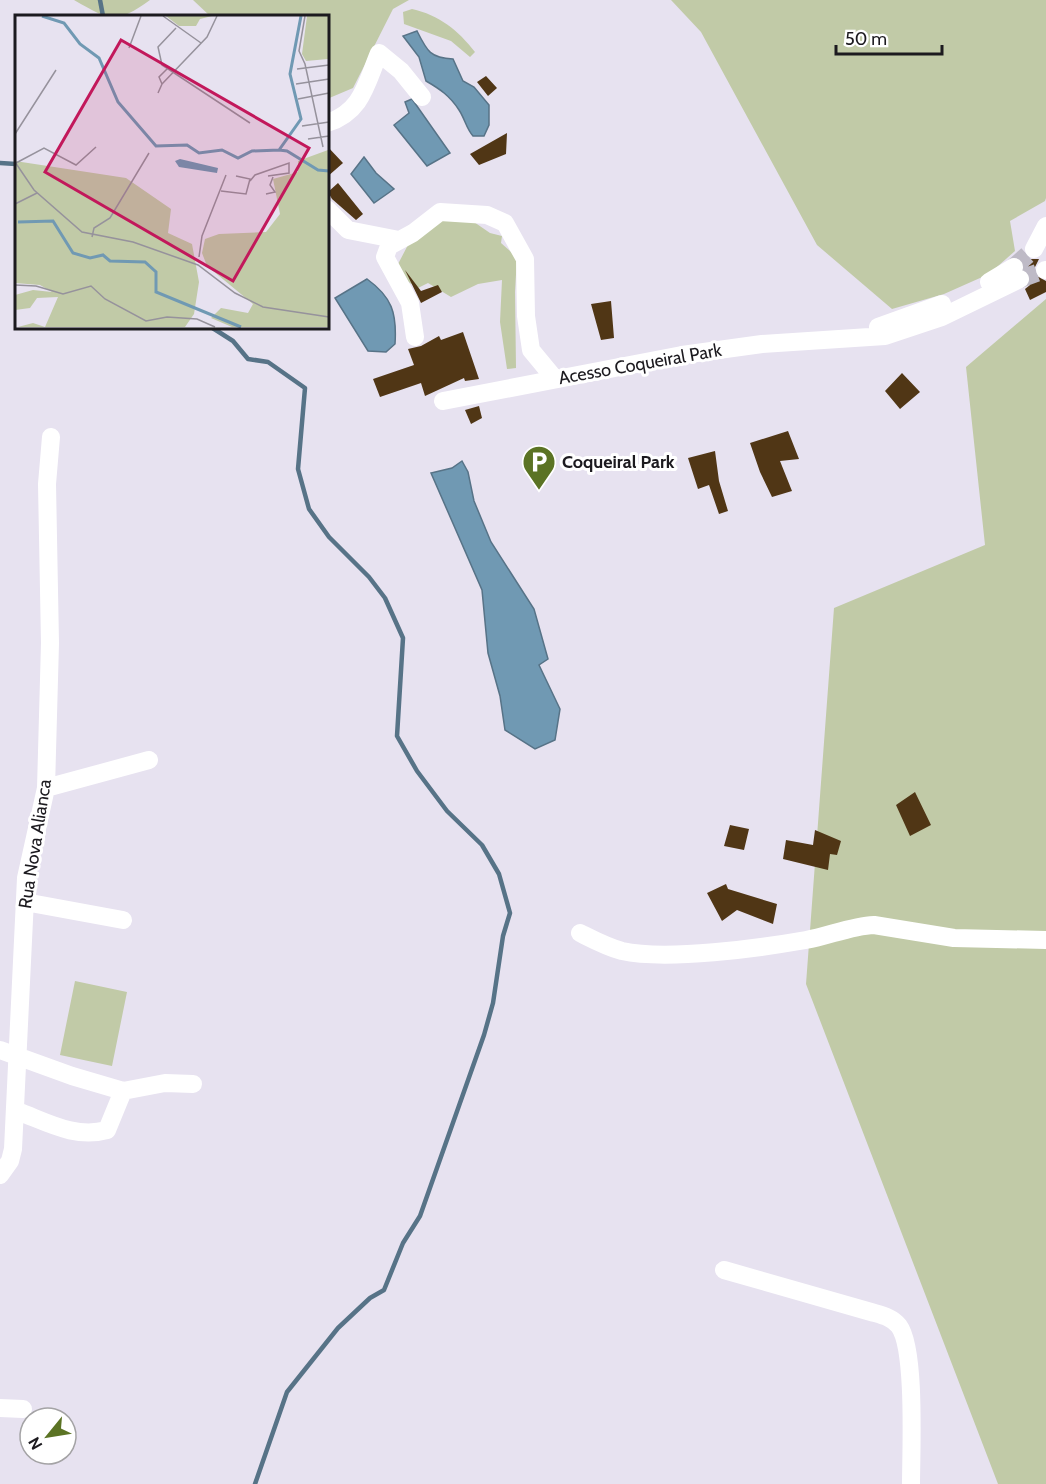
<svg xmlns="http://www.w3.org/2000/svg" width="1046" height="1484" viewBox="0 0 1046 1484" font-family="Cabin,sans-serif">
  <style>
    .green { fill: #c1caa7 }
    .water { fill: #7099b3; stroke: #577387; stroke-width: 1.5 }
    .lines { fill: none; stroke-linecap: round; stroke-linejoin: round }
    .stream { stroke: #577387; stroke-width: 4.5 }
    .building { fill: #503615 }
    .minor-tunnel { stroke: #bebac6; stroke-width: 18; stroke-dasharray: 18 9; stroke-linecap: butt }
    .minor { stroke: #fff; stroke-width: 18 }
    .labels { text-anchor: middle; stroke-width: 6; stroke-linejoin: round; paint-order: stroke }
    .street-label { font-size: 18px; fill: #1c1a1f; stroke: #fff }
    .poi-label { font-size: 18px; font-weight: bold; fill: #1c1a1f; stroke: #fff; text-anchor: start }
    .inset-river { fill: none; stroke: #7099b3; stroke-width: 3 }
    .inset-road { fill: none; stroke: #96929c; stroke-width: 1.5 }
    .view { fill: #c2185b; fill-opacity: 0.15; stroke: #c2185b; stroke-width: 3 }
    .inset-edge { fill: none; stroke: #1c1a1f; stroke-width: 3 }
  </style>
  <rect width="100%" height="100%" fill="#e7e2f0"/>
  <path class="green" d="M74,0H150C115,25 111,21 74,0Z
    M193,0H409L393,9L353,88L327,99V16H210Z
    M671,0H1046V198L1045,201L1010,221L1015,251L989,274L944,294L892,309L817,245L701,32Z
    M412,9C439,15 458,30 475,52L470,57L451,41L404,24L403,12Z
    M445,215L474,222L490,233L502,236L501,243L517,257L515,292L516,368L507,369L500,322L502,280L478,284L451,297L428,283L418,288L402,278L397,266L409,243Z
    M1046,299V1484H998L806,984L834,608L985,545L966,367Z
    M75,981L127,992L112,1066L60,1055Z"/>
  <path class="water" d="M417,31C427,51 430,58 453,59L463,81L474,87L489,105V125L484,136H473C466,128 465,119 459,110C450,96 440,89 426,81L419,57L403,36Z
    M412,99L450,153L427,166L394,125L409,113L405,102Z
    M364,157L376,173L394,189L374,203L351,174Z
    M367,279C392,297 397,313 395,344L386,352L368,351L335,298Z
    M462,461L468,472L474,501L491,542L534,609L548,659L539,665L560,709L555,740L535,749L505,730L500,696L488,653L482,590L431,473L452,468Z"/>
  <g class="lines">
    <path class="stream" d="M100,0L103,16
      M0,163L16,164
      M211,327L233,341L248,359L268,362L305,388L298,469L309,509L329,537L369,577L385,598L403,638L397,736L417,771L447,811L482,845L499,874L510,913L503,936L493,1003L484,1035L420,1216L403,1243L384,1290L370,1298L338,1328L287,1392L255,1484"/>
  </g>
  <path class="building" d="M486,76L497,88L488,96L477,82Z
    M507,133L506,154L479,165L470,154Z
    M327,146L343,163L327,177Z
    M338,183L363,214L356,220L332,199L328,192Z
    M1024,252L1029,259H1039L1034,269L1035,275L1046,281V292L1030,300L1025,289L1030,285V275L1025,269L1023,261L1017,256Z
    M405,270L421,291L438,285L442,292L421,303Z
    M611,301L614,338L601,340L591,304Z
    M463,332L479,379L465,381L464,378L425,396L421,383L380,397L373,379L414,365L408,349L421,346L439,336L441,340Z
    M902,373L920,392L900,409L885,391Z
    M479,406L482,418L471,424L465,410Z
    M788,431L799,459L780,461L792,491L772,497L760,472L750,443Z
    M715,451L719,481L728,511L719,514L709,485L698,489L688,458Z
    M915,792L931,825L910,836L896,805Z
    M730,825L749,829L744,850L724,846Z
    M815,830L841,841L837,855L830,854L828,870L783,859L786,840L813,845Z
    M726,884L728,889L777,904L773,924L737,910L722,921L707,893Z"/>
  <g class="lines">
    <path class="minor-tunnel" d="M1014,267L1034,249
      M1020,279L1045,270"/>
    <path class="minor" d="M327,123C362,112 366,84 379,53L401,71L422,97
      M327,209L348,230L399,240
      M1034,249L1046,226
      M1045,270H1046
      M989,282L1014,267
      M878,327L942,304
      M415,337L410,303L385,257L389,246L413,233L440,212L487,215L505,223L525,259L526,316L531,350L555,379
      M443,401L682,355L762,344L885,336L942,317L1020,279
      M46,788L149,760
      M25,902L123,920
      M580,933C594,940 607,947 622,951C667,961 760,948 806,940C829,936 851,926 874,925L954,938L1046,940
      M0,1050L72,1076L123,1091
      M17,1111C47,1122 75,1139 107,1130L123,1091L165,1083L193,1084
      M0,1175L10,1161L13,1149L26,878L46,788L50,643L47,484L51,437
      M724,1270L871,1312C881,1315 892,1317 899,1326C916,1349 911,1453 911,1484
      M0,1408L23,1409"/>
  </g>
  <defs>
    <g id="parking-pin" transform="scale(1.725)"><path d="M0 17L-7.5 6A9.5 9.5 0 1 1 7.5 6Z" fill="#5b7324" stroke="#fff"/><path d="M-3.5-5.5H1a3.5 3.5 0 0 1 0 7H-1V5.5H-3.5ZM-1-3.4V-.6H.8a1.4 1.4 0 0 0 0-2.8Z" fill="#fff"/></g>
  </defs>
  <g fill-rule="evenodd">
    <use href="#parking-pin" x="539" y="462"/>
  </g>
  <g class="labels">
    <g class="street-label">
      <text transform="translate(640 364) rotate(-10)" y="6">Acesso Coqueiral Park</text>
      <text transform="translate(35 844) rotate(-81)" y="6">Rua Nova Alianca</text>
    </g>
    <g class="poi-label">
      <text x="562" y="468">Coqueiral Park</text>
    </g>
  </g>
  <g transform="translate(15 15)">
    <rect width="314" height="314" fill="#e7e2f0"/>
    <path d="M151,1H197L185,4L181,11H164ZM292,1H313V44L291,46L287,39ZM313,135V312H217L196,303L206,293L233,298L238,289L192,251L187,238L190,224L204,219L251,217L265,199L258,164L283,157V146ZM0,146L111,163L156,194L153,218L177,229L184,267L179,299L170,312H3L18,308L30,312L43,282L22,283L15,293L0,295V280L18,275L37,277L25,270L0,268Z" fill="#c1caa7"/>
    <path d="M165,144L203,153L202,158L164,152L160,146Z" fill="#7099b3"/>
    <path class="inset-river" d="M27,1L49,8L65,29L84,43L103,87L141,131L172,130L184,138L207,135L223,143L237,136L264,135L286,104L275,59L286,1M264,135L272,136L303,155L314,156M3,207L38,206L58,238L75,243L88,240L95,246L130,247L141,257V277L226,312"/>
    <path class="inset-road" d="M148,1L186,28M290,1L284,36L290,49L308,132M161,13L143,32L147,50L235,108M114,33L126,1M282,54L314,50M147,69L192,22L202,1M281,69L314,64M143,78L147,69L144,62L152,54M283,84L314,78M287,111L314,107M0,119L41,55M293,124L314,121M0,147L19,175L67,217L118,227L183,250L220,278L248,292L314,302M1,148L29,133L61,150L81,132M235,166L240,160L274,148V158L253,161M206,176L231,179L235,164L221,161M251,179L260,177L255,170L258,162M0,189L22,178M77,222L79,213L95,203L134,138M184,242L187,221L211,160M0,270L21,271L48,279L76,271L90,284L131,306L152,302L182,304L200,312"/>
    <path class="view" d="M106,25L294,133L218,266L30,157Z"/>
    <rect width="314" height="314" class="inset-edge"/>
  </g>
  <g transform="translate(48 1436) rotate(240)"><circle r="28" fill="#ffffff" stroke="#a4a3a5" stroke-width="1.5"/>
  <path d="M0-4.5L10 22L0 15L-10 22Z" fill="#5b7324"/>
  <text y="-9" font-size="16" font-weight="bold" text-anchor="middle" fill="#1c1a1f">N</text>
  </g>
  <path d="M836 45v9h106v-9" fill="none" stroke="#1c1a1f" stroke-width="3"/>
  <text x="845" y="45" font-size="18" fill="#1c1a1f" stroke="#ffffff" stroke-width="4.5" paint-order="stroke">50 m</text>
</svg>
